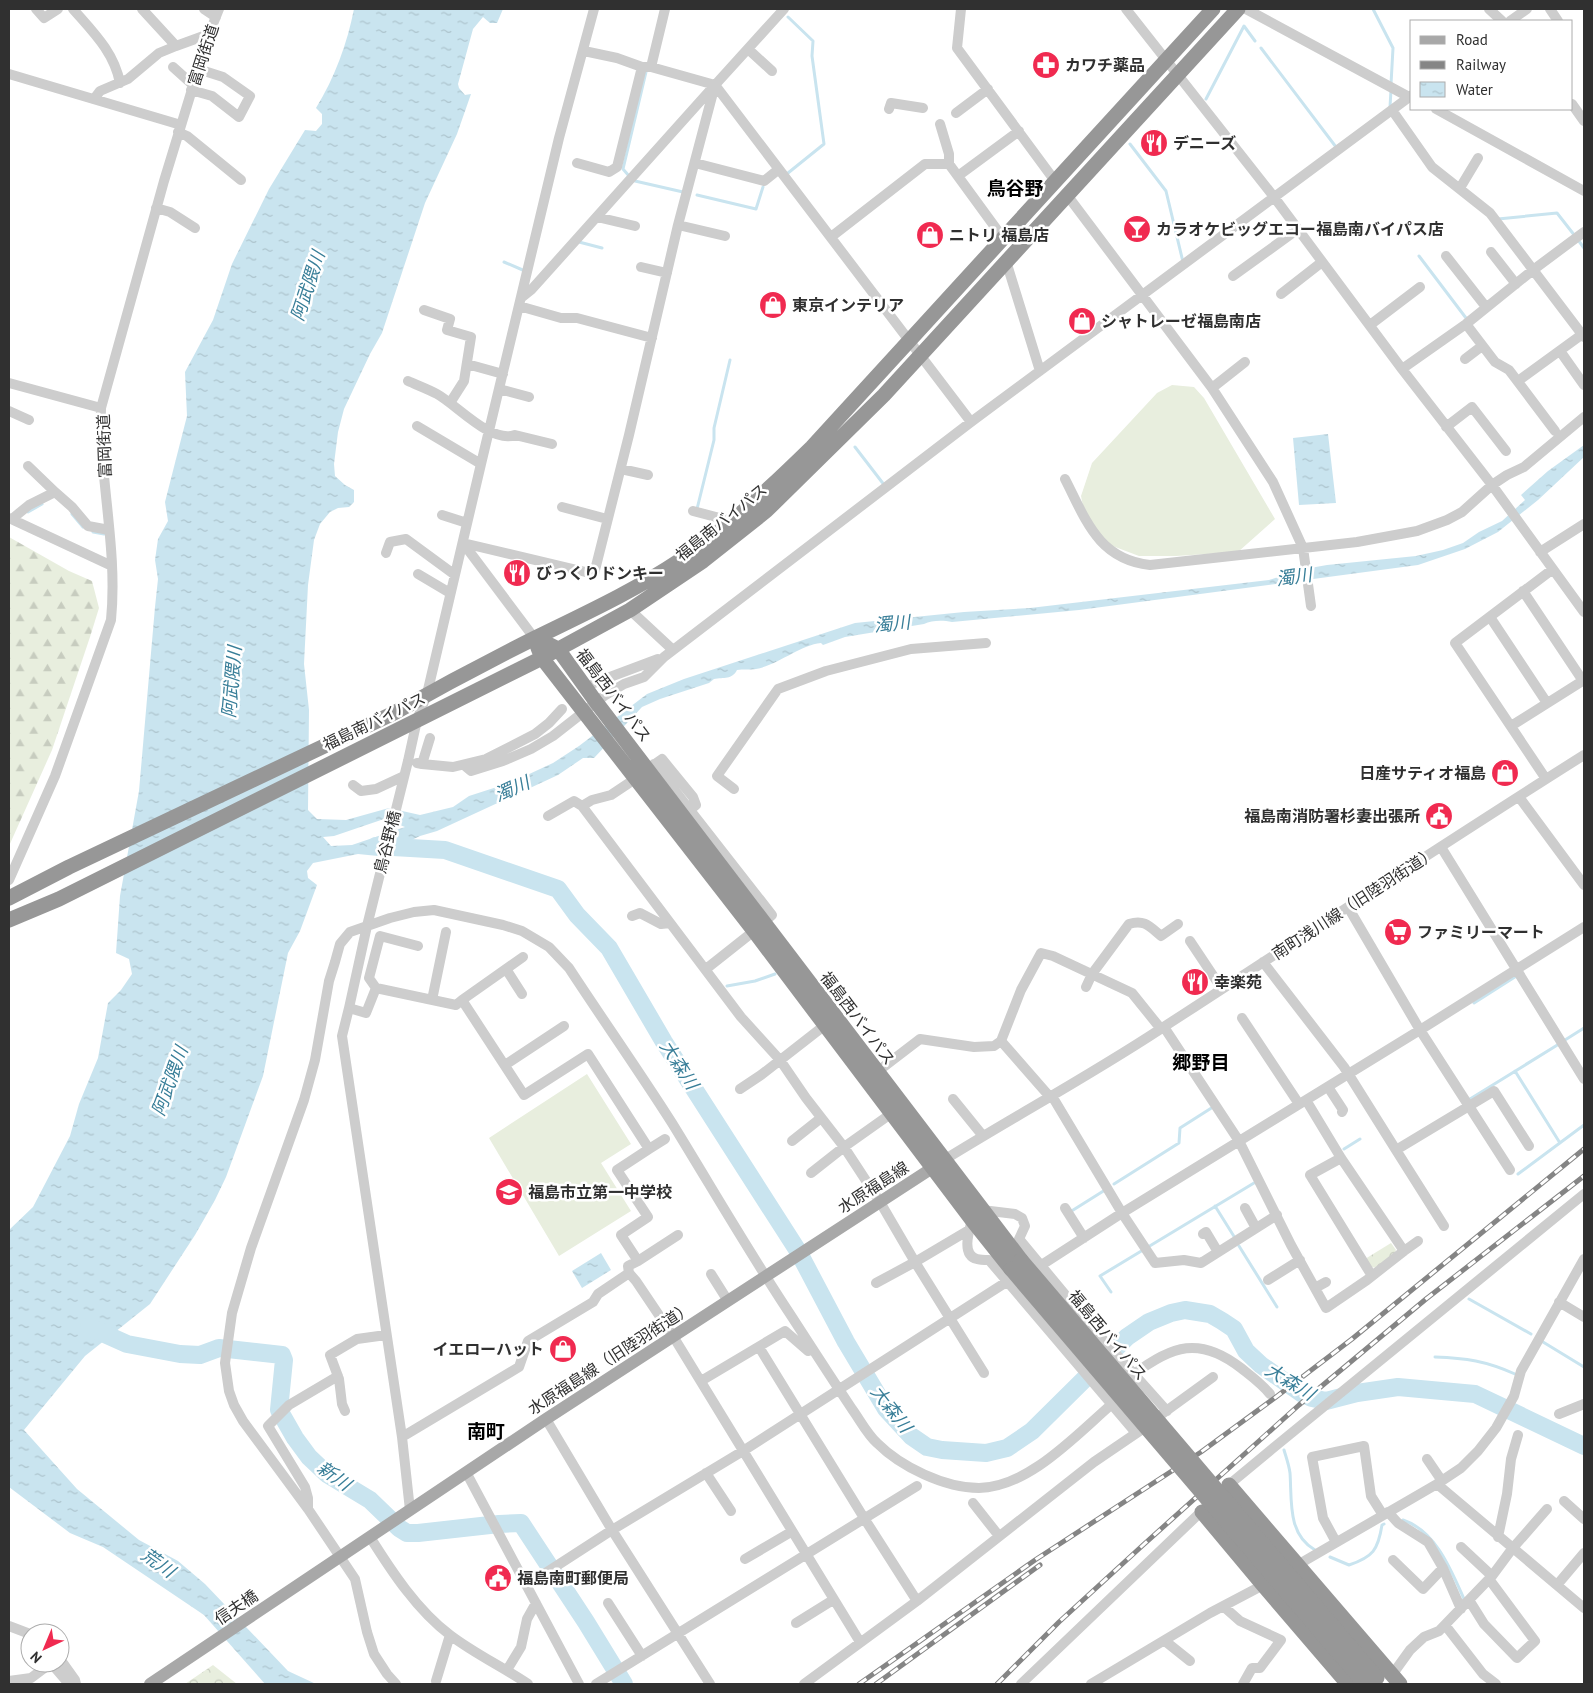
<svg xmlns="http://www.w3.org/2000/svg" width="1593" height="1693" viewBox="0 0 1593 1693" font-family="'PT Sans','Noto Sans JP',sans-serif">
  <style>
    .grass { fill: #e8eede }
    .forest { fill: url(#forest-firs) }
    .park { fill: url(#park-crowns) }
    .water { fill: url(#water-ripples); fill-rule: evenodd }
    .lines { fill: none; stroke-linecap: round; stroke-linejoin: round }
    .stream { stroke: #c9e4ef; stroke-width: 3 }
    .river { stroke: #c9e4ef; stroke-width: 18 }
    .minor { stroke: #cdcdcd; stroke-width: 10 }
    .major { stroke: #a8a8a8; stroke-width: 12 }
    .highway { stroke: #979797; stroke-width: 15 }
    .rail-casing { stroke: #858585; stroke-width: 5 }
    .rail { stroke: #fff; stroke-width: 3; stroke-dasharray: 9; stroke-linecap: butt }
    .highway-bridge { stroke: #979797; stroke-width: 15 }
    .labels { text-anchor: middle; stroke-width: 5; stroke-linejoin: round; paint-order: stroke }
    .street-label { font-size: 16px; fill: #303030; stroke: #fff }
    .poi-label { font-size: 16px; font-weight: bold; fill: #303030; stroke: #fff; text-anchor: start }
    .water-label { font-size: 18px; font-style: italic; fill: #387e98; stroke: #fff }
    .quarter-label { font-size: 19px; font-weight: bold; fill: #000; stroke: #fff }
  </style>
  <defs>
    <pattern id="forest-firs" width="22" height="20" patternUnits="userSpaceOnUse" patternTransform="scale(1.25)"><rect width="22" height="20" fill="#e8eede"/><path d="M5 1l3.5 6h-7zM16 11l3.5 6h-7z" fill="#c7ccbf"/></pattern>
    <pattern id="park-crowns" width="20" height="18" patternUnits="userSpaceOnUse" patternTransform="scale(1.25)"><rect width="20" height="18" fill="#e8eede"/><path d="M2 6a3 3 0 1 1 6 0M12 15a3 3 0 1 1 6 0" fill="none" stroke="#c7ccbf"/></pattern>
    <pattern id="water-ripples" width="26" height="14" patternUnits="userSpaceOnUse" patternTransform="scale(1.25)"><rect width="26" height="14" fill="#c9e4ef"/><path d="M2 4q2-2 4 0t4 0M15 11q2-2 4 0t4 0" fill="none" stroke="#adc4cd"/></pattern>
  </defs>
  <rect width="100%" height="100%" fill="#fff"/>
  <path class="grass" d="M1172,385L1194,387L1204,398L1275,519L1238,552L1176,556H1139L1110,545L1099,535L1083,506L1081,496L1092,463L1157,393Z
    M587,1074L631,1144L601,1163L631,1211L559,1256L489,1138Z"/>
  <path class="forest" d="M9,537L69,571L92,581L99,608L90,637L52,750L9,846Z"/>
  <path class="park" d="M1391,1243L1396,1250L1394,1255L1377,1268L1371,1267L1365,1259Z
    M213,1665L237,1684H185Z"/>
  <path class="water" d="M354,9H503L497,23H490L483,17L473,29L458,84L459,88L465,95L471,94L457,134L425,203L382,333L370,354L344,409L338,432L334,464L335,476L345,485L354,490V502L349,507L338,508L330,512L320,524L314,540L308,585L304,664L309,710L308,810L317,819L346,820L389,808L420,815L453,807L469,796L512,782L553,763L579,746L647,694L684,679L855,623L964,612L1030,608L1269,580L1299,570L1327,565L1416,556L1443,550L1463,543L1479,532L1502,521L1525,500L1521,495L1548,471L1584,445V457L1538,500L1498,532L1465,549L1418,565L1079,610L952,622C943,620 932,620 924,624L845,637L823,645L821,643C800,645 778,665 756,669C750,670 743,669 737,670C732,680 724,677 714,679L709,683L660,699L642,707L594,758H583L558,775L437,831L420,836L378,856L358,854L313,863L307,871L308,878L317,885L300,931L288,953L263,1076L226,1177L215,1200L195,1235L150,1304L85,1356L24,1430L77,1489L139,1540L178,1561L205,1584L288,1671L316,1684H265L204,1615L103,1547L70,1533L9,1487V1230L33,1207L70,1136L79,1104L98,1058L108,1003L121,990L132,974L129,959L116,953L120,896L139,791L155,607L158,579L155,560L158,539L168,521L165,502L187,416L185,372L213,320L232,264L269,189L305,130L316,131L322,124V114L316,108C335,77 347,44 354,9ZM384,819L405,827L352,845L331,846L323,837L334,836Z
    M1328,434L1336,503L1299,505L1293,438Z
    M601,1253L611,1270L582,1288L572,1271Z"/>
  <g class="lines">
    <path class="stream" d="M1373,9L1393,48L1391,84
      M1261,48L1336,147
      M1206,99L1244,26L1255,41
      M1390,107L1391,90
      M1130,144L1166,191L1183,262
      M788,173L824,144L812,56L813,41L788,17
      M629,176L623,169L646,72
      M635,181L683,192
      M697,195L756,209L763,187
      M1498,219L1557,213L1575,236
      M1578,240L1584,248
      M579,242L602,248
      M1419,256L1466,318
      M504,262L525,271
      M855,447L885,486
      M697,509L714,440V428L730,360
      M28,512L42,504
      M72,514L83,527
      M93,532L104,534
      M727,986L755,981L775,974
      M1474,1003L1518,975
      M1565,1040L1584,1028
      M1515,1071L1560,1143
      M1470,1099L1559,1044
      M1344,1149L1360,1139
      M1518,1174L1584,1125
      M1114,1184L1179,1143L1180,1128L1213,1107
      M1215,1206L1235,1238
      M1070,1212L1105,1190
      M1239,1246L1277,1307
      M1148,1247L1254,1183
      M1111,1292L1100,1276L1143,1250
      M1469,1299L1531,1334
      M1543,1342L1584,1367
      M1435,1357C1466,1358 1486,1361 1515,1374
      M1284,1450C1286,1457 1289,1465 1290,1473C1292,1500 1287,1534 1315,1550
      M1403,1520C1436,1531 1451,1570 1464,1599
      M1330,1557L1349,1565C1373,1557 1378,1550 1382,1525L1384,1524"/>
    <path class="river" d="M376,846L445,850L558,889L577,915L609,948L664,1042L798,1251L846,1342L886,1409L911,1436L927,1447L942,1450L986,1453L1007,1448L1032,1431L1127,1337L1149,1322L1171,1313L1185,1310L1210,1314L1222,1321L1234,1329L1246,1351L1261,1365L1301,1393L1312,1398L1326,1401L1357,1393L1398,1387L1475,1394L1584,1446
      M89,1327L127,1344L180,1354L200,1355L219,1348L282,1355L284,1360L279,1410L295,1438L309,1457L327,1474L370,1500L399,1528L407,1533H418L499,1524L521,1523L586,1622L624,1684"/>
    <path class="minor" d="M36,9L44,18L58,9
      M73,9C93,32 114,52 120,83
      M204,9L216,17
      M961,9L957,48L1055,181
      M1126,9L1274,197L1402,369L1492,485L1584,612
      M1246,9L1409,97
      M1489,9L1502,21
      M1550,9L1558,21
      M1510,21L1527,9
      M176,46L209,34
      M748,49L772,71
      M584,51L617,58L642,67H651L715,85L971,422
      M173,67L193,85
      M651,67L665,9
      M9,74L181,125
      M191,90L212,96L239,117L250,96L223,77L198,69
      M94,99L100,91L128,79L159,53L176,46L142,9
      M1572,104L1584,121
      M889,109L891,103L923,108
      M1436,109L1584,191
      M1392,110L1432,167L1490,213L1584,337
      M956,113L988,89
      M940,124L949,154V164
      M178,132L187,136L241,180
      M577,163L609,172L617,167L642,67
      M695,163L764,181L779,169
      M958,176L1019,131
      M1460,188L1478,158
      M1067,195L1212,388L1273,482L1303,548L1311,606
      M156,208L170,212L195,228
      M597,217L635,226
      M678,225L725,236
      M831,237L925,164H949L1003,238
      M1491,252L1516,284
      M1446,256L1486,307
      M1006,261L1040,371
      M641,267L667,273
      M1233,276L1298,229
      M1281,294L1322,262
      M522,297L532,289L713,87
      M519,306L561,318H577L652,338
      M424,310L450,319L447,330L471,337L464,381L450,403
      M1466,324L1495,362L1509,370L1555,431
      M1370,325L1420,287
      M1560,351L1584,385
      M1465,359L1482,346
      M467,364L503,374
      M1402,369L1466,324L1533,270L1584,232
      M408,381C417,385 428,389 437,394C457,405 491,444 515,435L552,444
      M1518,381L1584,333
      M9,383L101,408
      M1212,388L1245,362
      M499,389L529,397
      M9,411L29,420
      M417,426L481,464
      M1446,427L1472,407L1506,451
      M28,466L55,492
      M621,469L648,475
      M1065,479C1086,520 1098,559 1150,565L1357,542L1417,531L1447,520L1462,512L1492,485L1507,475L1524,467L1584,417
      M562,507L607,519
      M693,511L731,521
      M442,515L467,523
      M9,518L112,566
      M12,519L29,505L55,492L72,507L88,526L109,530
      M463,543L594,574L629,435L678,225L715,85L784,9
      M463,543L535,639
      M1540,552L1584,524
      M386,553L390,542L406,539L455,575
      M418,574L450,593
      M1523,591L1583,681
      M630,610L673,650
      M1490,617L1547,703
      M594,683L658,659
      M1511,726L1584,680
      M417,763L422,764L430,738
      M422,764L453,767L486,759L535,734L549,723L562,709
      M654,764L772,915L754,931L706,969
      M465,766L471,771L503,761L531,749L553,736L604,696L624,684L644,677L664,657L971,422L1412,95
      M652,766L662,759L693,797L696,805L689,811
      M1546,779L1455,643L1553,569
      M629,783L611,795L592,800L582,806L741,1017L780,1060L806,1098L844,1147L880,1202L915,1262L984,1373
      M353,785L361,791L376,789L404,776
      M734,789L717,776L778,689L826,671L911,649L986,643
      M1519,797L1584,885
      M548,816L574,801L582,806
      M1441,847L1584,1079
      M9,880L55,776L111,620C118,549 99,479 101,408L164,181L209,34L219,9
      M1348,907L1420,1030L1510,1170
      M632,916L640,913L661,924L670,923
      M1190,941L1222,989
      M1263,962L1344,1067L1396,1150L1494,1091L1529,1146
      M506,969L522,994
      M1086,987L1092,974L1129,924C1145,919 1150,927 1161,936L1178,924
      M376,988L369,978L380,936L418,946
      M432,1000L446,932
      M462,1000L523,957
      M349,1008L366,1013L376,988L456,1005L462,1000L524,1095L588,1054L649,1149L617,1170L648,1217L621,1235L638,1261L628,1266L629,1273
      M1242,1018L1299,1104
      M1164,1027L1239,1141L1291,1245L1326,1308L1367,1280L1404,1251L1341,1158L1306,1100
      M1001,1041L1050,1097
      M505,1065L564,1026
      M873,1075L920,1039L974,1047L994,1046L1001,1041L1021,990L1041,953L1053,956L1132,993L1161,1029
      M1328,1087L1343,1110L1342,1112
      M740,1089L761,1075L829,1022
      M1052,1096L1122,1213L1155,1263L1184,1260L1201,1263L1277,1215
      M953,1099L983,1136
      M792,1141L821,1118
      M649,1149L665,1139
      M1396,1150L1444,1226
      M1341,1158L1310,1175L1372,1276
      M944,1160C1015,1116 1089,1076 1159,1030C1301,938 1441,845 1584,755
      M811,1173L844,1147L892,1113
      M1065,1208L1084,1238
      M1245,1208L1256,1228
      M982,1210L1015,1214L1022,1218L1025,1226L1019,1239L1092,1327L1167,1411
      M972,1220C969,1231 961,1255 977,1259C980,1260 985,1260 989,1260L1136,1433
      M1203,1234L1206,1232L1218,1252
      M1404,1251L1418,1241
      M638,1261L678,1235
      M1040,1266L1122,1213L1420,1030L1584,927
      M711,1274L728,1301
      M1268,1280L1300,1260
      M876,1283L915,1262L969,1230
      M1315,1288L1326,1282
      M1559,1302L1584,1317
      M759,1347L864,1518L917,1601
      M1133,1375C1172,1345 1200,1336 1241,1368C1251,1376 1261,1383 1270,1394
      M701,1381L785,1331L808,1351L812,1349
      M345,1411L342,1404L339,1379L330,1355L357,1339L386,1335
      M1162,1414L1213,1377
      M1559,1414L1584,1404
      M546,1419L612,1530L710,1684
      M402,1437L519,1367L528,1341L593,1302L598,1294L629,1273L636,1281L673,1336L860,1642
      M1427,1459L1442,1481
      M466,1472L579,1684
      M706,1473L731,1511
      M1437,1484L1584,1608
      M1225,1488L1272,1449L1584,1194
      M1564,1501L1584,1519
      M973,1503L999,1536
      M308,1509V1498L305,1487L268,1426L289,1405L338,1376
      M410,1510L402,1437L342,1036L349,1008L367,926L408,761L417,720L427,694L481,464L559,138L594,9
      M1388,1512L1398,1523L1428,1542L1443,1568L1461,1609
      M370,1537C392,1572 417,1610 450,1635C475,1654 503,1667 528,1684
      M1498,1537L1507,1494L1511,1459L1518,1435
      M1336,1542L1323,1518L1312,1457L1364,1446L1371,1496L1383,1515
      M1461,1547L1492,1576
      M745,1559L791,1532
      M1393,1560L1423,1589L1443,1568
      M1294,1567L1437,1484L1461,1468L1478,1451L1496,1428L1514,1396L1521,1371L1584,1259
      M527,1585L612,1530L743,1451L1008,1281
      M1557,1585L1584,1553
      M1469,1600L1484,1624L1517,1658L1535,1641L1489,1579
      M608,1603L642,1656
      M1223,1606L1240,1621L1281,1640L1260,1668H1252L1243,1684
      M796,1623L833,1600
      M1445,1625L1483,1674L1496,1684
      M9,1626L30,1634
      M1165,1641L1190,1661
      M60,1659L75,1680L76,1684
      M507,1670L521,1647L527,1619L536,1603
      M1392,1675L1410,1650L1424,1637L1439,1631L1492,1576L1512,1549L1547,1509
      M9,1681L31,1678L51,1663L69,1684
      M436,1681L450,1635
      M396,1684L387,1674L374,1654L367,1632L355,1579L308,1509L243,1421L234,1405L229,1391L225,1363L232,1313L251,1248L304,1100L315,1060L329,981L335,962L340,944L350,932L390,918L414,912L434,910L503,925L522,931L549,947L569,968C603,1020 639,1071 672,1123C712,1188 750,1254 792,1317C812,1348 832,1379 852,1409C860,1420 867,1434 877,1443C901,1467 945,1488 979,1488C1029,1487 1076,1435 1112,1404
      M596,1684L917,1486
      M804,1684L917,1601L1094,1462L1141,1430
      M1021,1684L1205,1508
      M1091,1684L1210,1613L1267,1583"/>
    <path class="major" d="M150,1684L546,1419L940,1163"/>
    <path class="highway" d="M550,645L558,649L596,702L1021,1260
      M538,648L542,658L754,931L972,1220L1011,1269
      M9,898L69,867L394,713C440,687 487,662 535,638C584,614 634,591 679,561C728,528 770,488 812,447L1213,9
      M9,920L59,899L542,658L630,610L703,561L766,511L884,395L1238,9
      M1229,1485L1400,1684
      M1202,1512L1263,1585L1348,1684"/>
    <g class="rail-casing">
      <path id="rail" d="M859,1684L1035,1560L1201,1452L1276,1397L1352,1339L1584,1149
        M876,1684L1040,1565
        M997,1684L1059,1622L1142,1546L1299,1405L1426,1299L1584,1176"/>
    </g>
    <use href="#rail" class="rail"/>
    <path class="highway-bridge" d="M1021,1260L1377,1678
      M1011,1269L1365,1684"/>
  </g>
  <defs>
    <g id="pharmacy-disc" transform="scale(1.4375)"><circle r="9.5" fill="#f02a50" stroke="#fff"/><path d="M-2-6h4v4h4v4h-4v4h-4v-4h-4v-4h4Z" fill="#fff"/></g>
    <g id="restaurant-disc" transform="scale(1.4375)"><circle r="9.5" fill="#f02a50" stroke="#fff"/><path d="M-5-6h1v4h1v-4h1v4h1v-4h1v5L-1.5 .5V6h-2V.5L-5-1ZM5-6V6H3V1.5H1.5Q1.5-4 5-6Z" fill="#fff"/></g>
    <g id="bar-disc" transform="scale(1.4375)"><circle r="9.5" fill="#f02a50" stroke="#fff"/><path d="M-6-5H6L.8 .8V4.5H3.5V6h-7V4.5H-.8V.8Z" fill="#fff"/></g>
    <g id="shop-disc" transform="scale(1.4375)"><circle r="9.5" fill="#f02a50" stroke="#fff"/><path d="M-5-2.5h2.3a2.7 3.5 0 0 1 5.4 0H5L5.5 6h-11ZM-1.5-2.5h3a1.5 2.3 0 0 0-3 0Z" fill="#fff"/></g>
    <g id="civic-disc" transform="scale(1.4375)"><circle r="9.5" fill="#f02a50" stroke="#fff"/><path d="M-.6-6.5H3V-4.5H.6V-3L4-1V1h2V6H-6V1h2V-1L-.6-3ZM-1.2 2.5V6h2.4V2.5Z" fill="#fff"/></g>
    <g id="supermarket-disc" transform="scale(1.4375)"><circle r="9.5" fill="#f02a50" stroke="#fff"/><path d="M-6-5.5h2.5l.6 2H6L4.5 2H-2.5L-4.4-4H-6ZM-1.5 3.2a1.3 1.3 0 1 0 .1 0ZM3 3.2a1.3 1.3 0 1 0 .1 0Z" fill="#fff"/></g>
    <g id="school-disc" transform="scale(1.4375)"><circle r="9.5" fill="#f02a50" stroke="#fff"/><path d="M0-5L7-2L0 1L-7-2ZM-4 1L0 2.5L4 1V4Q0 6-4 4Z" fill="#fff"/></g>
  </defs>
  <g fill-rule="evenodd">
    <use href="#pharmacy-disc" x="1046" y="65"/>
    <use href="#restaurant-disc" x="1154" y="143"/>
    <use href="#bar-disc" x="1137" y="229"/>
    <use href="#shop-disc" x="930" y="235"/>
    <use href="#shop-disc" x="773" y="305"/>
    <use href="#shop-disc" x="1082" y="321"/>
    <use href="#restaurant-disc" x="517" y="573"/>
    <use href="#shop-disc" x="1505" y="773"/>
    <use href="#civic-disc" x="1439" y="816"/>
    <use href="#supermarket-disc" x="1398" y="932"/>
    <use href="#restaurant-disc" x="1195" y="982"/>
    <use href="#school-disc" x="509" y="1192"/>
    <use href="#shop-disc" x="563" y="1349"/>
    <use href="#civic-disc" x="498" y="1578"/>
  </g>
  <g class="labels">
    <g class="street-label">
      <text transform="translate(203 55) rotate(-72)" y="6">富岡街道</text>
      <text transform="translate(104 446) rotate(-92)" y="6">富岡街道</text>
      <text transform="translate(721 522) rotate(-39)" y="6">福島南バイパス</text>
      <text transform="translate(614 695) rotate(53)" y="6">福島西バイパス</text>
      <text transform="translate(374 721) rotate(-26)" y="6">福島南バイパス</text>
      <text transform="translate(387 842) rotate(-76)" y="6">鳥谷野橋</text>
      <text transform="translate(1354 903) rotate(-33)" y="6">南町浅川線（旧陸羽街道）</text>
      <text transform="translate(858 1018) rotate(53)" y="6">福島西バイパス</text>
      <text transform="translate(873 1187) rotate(-33)" y="6">水原福島線</text>
      <text transform="translate(1108 1335) rotate(50)" y="6">福島西バイパス</text>
      <text transform="translate(610 1358) rotate(-33)" y="6">水原福島線（旧陸羽街道）</text>
      <text transform="translate(236 1607) rotate(-34)" y="6">信夫橋</text>
    </g>
    <g class="poi-label">
      <text x="1065" y="71">カワチ薬品</text>
      <text x="1173" y="149">デニーズ</text>
      <text x="1156" y="235">カラオケビッグエコー福島南バイパス店</text>
      <text x="949" y="241">ニトリ 福島店</text>
      <text x="792" y="311">東京インテリア</text>
      <text x="1101" y="327">シャトレーゼ福島南店</text>
      <text x="536" y="579">びっくりドンキー</text>
      <text x="1486" y="779" text-anchor="end">日産サティオ福島</text>
      <text x="1420" y="822" text-anchor="end">福島南消防署杉妻出張所</text>
      <text x="1417" y="938">ファミリーマート</text>
      <text x="1214" y="988">幸楽苑</text>
      <text x="528" y="1198">福島市立第一中学校</text>
      <text x="544" y="1355" text-anchor="end">イエローハット</text>
      <text x="517" y="1584">福島南町郵便局</text>
    </g>
    <g class="water-label">
      <text transform="translate(308 286) rotate(-72)" y="6">阿武隈川</text>
      <text transform="translate(1294 577) rotate(-8)" y="6">濁川</text>
      <text transform="translate(892 624) rotate(-6)" y="6">濁川</text>
      <text transform="translate(232 682) rotate(-85)" y="6">阿武隈川</text>
      <text transform="translate(512 789) rotate(-24)" y="6">濁川</text>
      <text transform="translate(679 1065) rotate(57)" y="6">大森川</text>
      <text transform="translate(170 1081) rotate(-70)" y="6">阿武隈川</text>
      <text transform="translate(1290 1382) rotate(31)" y="6">大森川</text>
      <text transform="translate(891 1409) rotate(52)" y="6">大森川</text>
      <text transform="translate(334 1476) rotate(35)" y="6">新川</text>
      <text transform="translate(158 1563) rotate(35)" y="6">荒川</text>
    </g>
    <g class="quarter-label">
      <text x="1015" y="195">鳥谷野</text>
      <text x="1201" y="1069">郷野目</text>
      <text x="486" y="1438">南町</text>
    </g>
  </g>
  <rect width="1593" height="1693" fill="none" stroke="#303030" stroke-width="20"/>
  <rect x="1410" y="20" width="162" height="90" fill="#ffffff" stroke="#acacac"/>
  <rect x="1420" y="36" width="25" height="8" fill="#a8a8a8" stroke="#acacac"/>
  <text x="1456" y="45" font-size="15" fill="#303030">Road</text>
  <rect x="1420" y="61" width="25" height="8" fill="#858585" stroke="#acacac"/>
  <text x="1456" y="70" font-size="15" fill="#303030">Railway</text>
  <rect x="1420" y="82" width="25" height="15" fill="url(#water-ripples)" stroke="#acacac"/>
  <text x="1456" y="95" font-size="15" fill="#303030">Water</text>
  <g transform="translate(45 1648) rotate(224)"><circle r="24" fill="#ffffff" stroke="#acacac"/>
  <path d="M0-4L9 19L0 12L-9 19Z" fill="#f02a50"/>
  <text y="-8" font-size="14" font-weight="bold" text-anchor="middle" fill="#303030">N</text>
  </g>
</svg>
